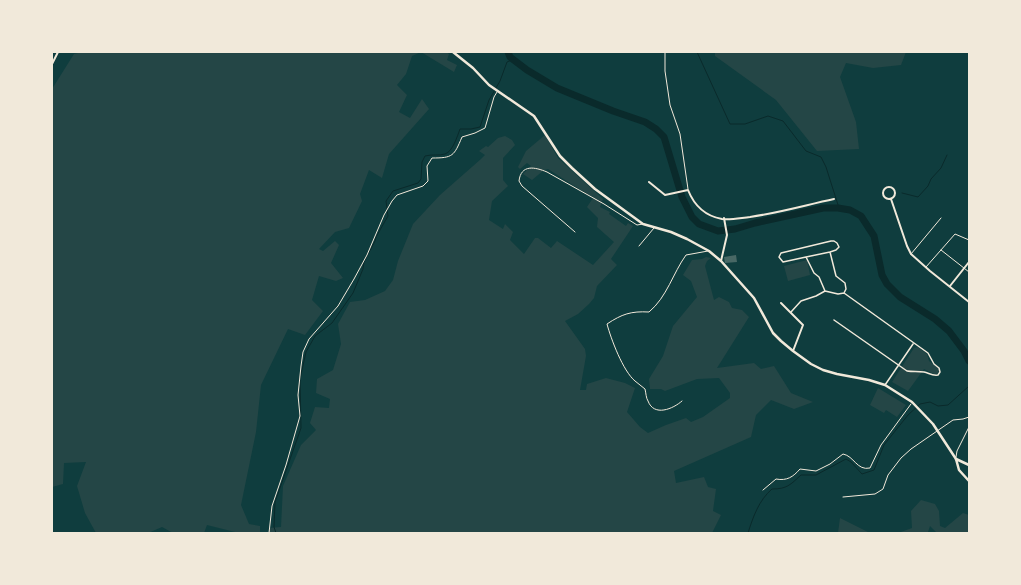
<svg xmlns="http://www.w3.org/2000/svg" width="1021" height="585" viewBox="0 0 1021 585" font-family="'Exo 2',sans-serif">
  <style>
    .green { fill: #244646 }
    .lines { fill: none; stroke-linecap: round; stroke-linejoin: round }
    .stream { stroke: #0a2a2b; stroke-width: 1 }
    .river { stroke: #0a2a2b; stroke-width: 7 }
    .building { fill: #486865 }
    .service { stroke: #f1e9da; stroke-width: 1 }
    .pedestrian { stroke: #f1e9da; stroke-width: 1.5 }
    .minor { stroke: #f1e9da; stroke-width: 2 }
    .tertiary { stroke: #f1e9da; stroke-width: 2.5 }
    .secondary { stroke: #f1e9da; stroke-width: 2.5 }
  </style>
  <rect width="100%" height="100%" fill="#0f3d3e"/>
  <path class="green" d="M82,52H446L449,54L447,60L457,65L454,72L421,52L412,56L406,74L397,85L407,95L399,112L410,118L422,99L429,109L389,154L382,178L369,170L360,194L362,201L349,228L335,232L319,249L323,251L335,241L339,245L331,263L343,278L336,281L319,276L312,300L323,311L305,335L288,329L261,385L256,432L241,505L249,524L260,526V533H239L207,525L204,533H173L162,527L148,533H96L85,513L77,486L86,462L64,463L63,484L52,487V89L74,54Z
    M715,52H906L901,65L873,68L846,63L840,77L856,122L859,149L817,151L776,100L715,56Z
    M545,135L558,158L603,199L600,207L610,212L609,214L626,226L628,223L633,226L611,259L617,265L597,286L594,298L589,304L578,314L565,321L585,349L586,356L580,390H586L587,384L606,378L625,383L635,388L627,412L640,427L648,433L666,425L686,418L691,422L703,417L730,398V393L719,378L697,379L665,391L661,389H650L649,379L663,356L673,326L697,297L691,281L683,275L692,260L702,259L706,257L711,258L707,261L705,266L714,300L719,297L729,302L732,308L742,310L749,317L717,368L754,363L761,369L774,366L791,393L813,402L794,409L771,400L756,415L751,437L674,471L676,483L704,477L708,487L716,489L713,511L721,515L712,533H269V528L281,527L283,486L301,445L316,430L310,423L315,407L329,408L330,399L316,393L317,379L333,370L341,344L338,324L350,302L365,300L385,291L393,280L398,261L413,224L440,195L481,159L485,155L479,151L486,146L488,147L498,138L505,136L512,140L515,145L503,158V180L508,186L492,201L489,220L503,229L505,224L513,232L510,240L524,254L535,238H538L551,248L557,241L593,265L614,242L597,227L598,218L587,207L593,198L548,169L544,170L532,180L523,174L531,166L527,163L520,169L518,167L526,151Z
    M807,260L810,275L788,281L784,266Z
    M918,347L927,354L929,361L938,368L939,371L937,374H934L924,369L908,391L892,382L914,348Z
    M878,388L906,405L897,417L886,410L884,413L870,405Z
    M921,500L935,504L939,511L940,526L945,528L963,513L969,515V533H937L930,526L928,532L926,533H898L912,528L911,511Z
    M840,518L868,532L873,533H838Z"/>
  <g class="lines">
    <path class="stream" d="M697,52L730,124H745L768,116L783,121L806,151L821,157L826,167L839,208
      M52,54V52
      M902,193L918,197L928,186L931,179L941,168L947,155
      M276,533L274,527L275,502L301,428L300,379L306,352L315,336L332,323L353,293L363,269L364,262L375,241L376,237L388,216L386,201L393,191L418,183L421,179L422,162L425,156C432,154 439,156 445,154C453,151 457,137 460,129H471L480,127L489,100L500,81L507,62L514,59
      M748,533C753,517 759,500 772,489C787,489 790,485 801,475H816L846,459L851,462L862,474L874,470L884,445L908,415L920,404L930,402L938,406L948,405L969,386"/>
    <path class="river" d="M508,52L510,57L527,70L557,88L613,111L645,122L656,129L664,137L682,197L692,217L699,224L718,231L735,229L755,223L823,208H838L850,210L861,216L874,236L882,275L887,284L900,297L935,319L949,331L964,351L969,361"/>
  </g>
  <path class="building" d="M736,255L737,262L725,263L724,257Z"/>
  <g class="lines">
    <path class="service" d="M665,52V71L670,105L680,134L688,189
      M575,232L522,186L519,181C521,164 535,167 547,172L604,204L637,225L643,224
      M639,246L654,228
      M941,250L969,272
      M911,254L941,218
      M926,267L955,234L969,240
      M682,401C673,409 654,417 648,401C646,398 646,393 645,389C642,386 638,384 635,381C623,371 611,339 607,324C622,314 631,311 649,312C667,297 673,273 686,255L708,251
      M956,457L957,451L969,427
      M763,490L776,479C787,481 793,477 800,469L816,471L830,464L843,454C854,456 857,471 870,468L881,445L911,404
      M843,497L875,494L883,489L888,475L901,458L911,449L953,420L963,419L969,417
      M269,533L272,506L286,465L300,416L298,395L301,366L303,352L309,339L338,306L354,279L367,255L384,215L392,201L397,195L423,186L428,181L427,166L432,158C453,158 454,156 462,137L475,133L485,128L494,97L497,92"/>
    <path class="pedestrian" d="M806,257L830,252
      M791,312L801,301L816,296L825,291
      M834,320L907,371C913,372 918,371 924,372C929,373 932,376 938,375L940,372L939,368L934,364L928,353L844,293L846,289L845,283L836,276L830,252L836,250L839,247L837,243L834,241H831L781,253L779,257L783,262L806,257L814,273L819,277L825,291L838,294L844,293
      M885,385L913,344"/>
    <path class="minor" d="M52,64L58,52
      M649,182L665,195L688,190C694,205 705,216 722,219C731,220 740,218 750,217C778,213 806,205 834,199
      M883 193a6 6 0 1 1 12 0a6 6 0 1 1-12 0Z
      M891,199L907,246L911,254L930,271L969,302
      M721,261L727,235L724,218
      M950,286L969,262
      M781,303L803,325L793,351"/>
    <path class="tertiary" d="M956,459L969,465"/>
    <path class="secondary" d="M453,52L473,68L489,85L534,116L560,156L572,168L595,189L643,224L671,232L687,239L709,251L721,261L754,298L773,333L781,341L793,351L811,364L823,370L837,374L869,380L885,385L912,402L933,424L956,459L959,470L969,481"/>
  </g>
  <rect width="1021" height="585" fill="none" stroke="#f1e9da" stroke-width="106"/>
</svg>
